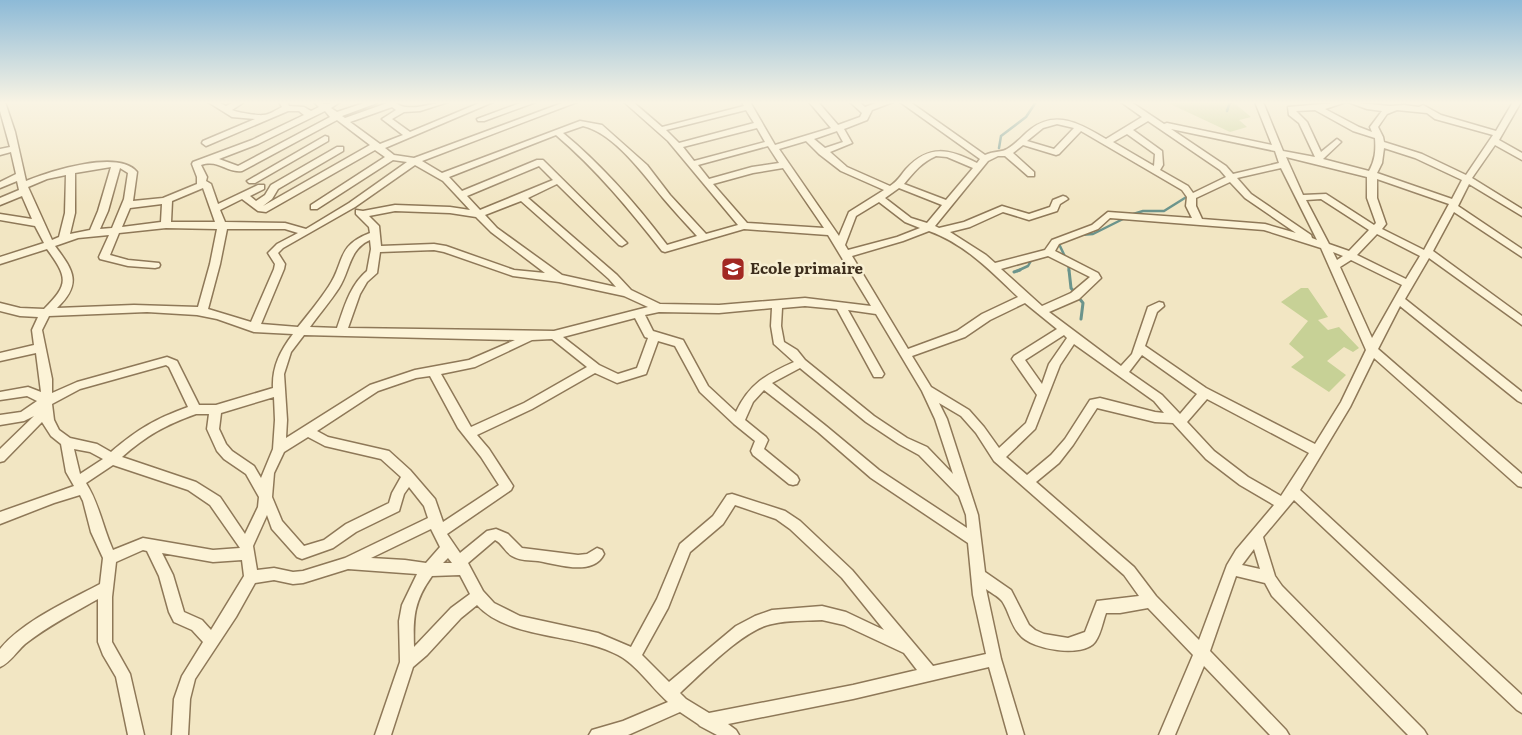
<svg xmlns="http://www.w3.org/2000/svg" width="1522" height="735" viewBox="0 0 1522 735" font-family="Literata,serif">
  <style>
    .green { fill: #c7d196 }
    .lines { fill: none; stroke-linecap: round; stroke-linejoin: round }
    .stream-far1 { stroke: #6b948c; stroke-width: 2.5 }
    .stream { stroke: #6b948c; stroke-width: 3 }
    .minor-casing { stroke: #8e7858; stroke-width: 3 }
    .minor { fill: #fcf3d7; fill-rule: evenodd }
    .labels { text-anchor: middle; stroke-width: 5; stroke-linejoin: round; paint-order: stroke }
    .poi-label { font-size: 15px; font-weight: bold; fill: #3d2e1d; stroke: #f8f0d3; text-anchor: start }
  </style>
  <rect width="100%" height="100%" fill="#f2e6c3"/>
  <path class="green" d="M1166,102H1233L1251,117L1239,120L1247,127L1230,132Z
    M1301,288H1308L1328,317L1318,320L1328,330L1339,327L1359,348L1353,352L1344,347L1327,361L1346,375L1329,392L1291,367L1304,357L1289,344L1308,321L1281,302Z"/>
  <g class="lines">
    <path class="stream-far1" d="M1227,111L1230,102
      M999,148L1001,136L1026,117L1036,102
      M1130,215L1143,211H1164L1188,196
      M1080,235L1093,234L1125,218
      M1059,244L1068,263L1069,271
      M1017,271L1028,266L1032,259L1052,255"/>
    <path class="stream" d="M1069,270L1071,288L1083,303L1081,319
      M1014,272L1020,270"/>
    <g class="minor-casing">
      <path id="minor" d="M0,102H5L15,132L26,181C50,171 119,149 137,172L133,201L163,198L197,184V177L192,164L193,162L252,140L304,115L299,111H288L206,146L202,143L203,141L255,119L232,117L208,102H218L226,106L234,102H244L232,110C235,112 259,116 263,115C269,115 276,110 282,107L279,102H287L289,106L304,107L311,111L319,107L314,102L326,104L340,102L331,108L337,112L367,102L377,103L342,116L345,118L390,102C397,102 400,107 406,107C420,109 434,102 448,102L420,111L404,112L392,119L410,132L482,102H493L385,148L394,155L414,158L565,102H577L422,161L442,173L580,121L602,125L647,165L670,195L706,234L738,225L668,141L624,102H633L662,127L744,106L742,102H750L775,145L831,128L809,102H818L838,125L860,117L862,113L850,102H859L865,107L879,102H893L872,110L867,120L844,129L852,143L830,152L847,167L890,186C898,181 900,176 906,169C929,144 949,149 977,163L980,159L900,102H910L985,155C994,151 1003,152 1007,149C1016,144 1023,135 1031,129C1057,109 1082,125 1106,139L1142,117L1121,102H1131L1164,124L1167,123L1272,145L1255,102H1263L1283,151L1315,157L1299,123L1289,115L1288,107L1346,102L1325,109L1359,127L1372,132L1370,127L1382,111L1367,109L1348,102L1390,106L1404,105L1419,107L1423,105L1441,115L1496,131L1513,102H1521L1499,140L1522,153V160L1495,145L1472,178L1522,209V216L1469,184L1458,206L1522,249V257L1454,212L1433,251L1522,316V325L1429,258L1405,299L1522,392V403L1518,401L1400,306L1378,349L1522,474V487L1518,486L1374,358L1350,407L1300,490L1522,695V713L1517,710L1294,500L1263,537L1275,576L1282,586L1424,730L1427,735H1408L1272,596L1265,583L1236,576L1210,651L1286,730L1289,735H1270L1204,666L1175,735H1159L1193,655L1148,608L1120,613H1106C1103,621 1101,634 1095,642C1083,658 1032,650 1020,635C1011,626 1009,611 1002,601C998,596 991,593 986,589L1001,659L1024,735H1008L989,667L853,699L728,724L736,730L739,735H717L700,726L698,724L680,712L628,735H589L592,730L623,721L668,702C652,688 637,665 618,655C577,633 509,640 477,605L461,618L427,655L413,667L391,735H375L400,662L399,621L402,605L417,574L348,569L303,583L293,584L274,580L255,583L236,617L195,679L190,699L188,735H172L174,699L182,676L203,642L192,630L174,622L169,612L159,576L147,551L143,550L116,562L112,597V642L130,674L144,735H128L116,677L103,655L98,642V599C73,613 48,626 25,644C17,651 10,663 0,667V649C23,621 68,601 100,584L103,558L91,532L83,501L80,495L54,503L0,524V512L74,486L66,472L61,444L51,436L42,422L4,461L0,462V449L34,416L24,421L0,425V415L21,412L37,401L27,396L0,400V392L28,387L41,392L36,353L0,361V353L34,345L32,330L38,317L20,316L0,311V303L20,308L44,309C69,284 68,278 47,249L0,264V257L44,243L35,226L0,220V214L32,219L22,196L0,205V198L19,190L17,181L0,188V182L16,174L11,152L0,155V149L10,147L0,111ZM392,107L396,110L382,119L403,135L380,144L350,122ZM746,110L754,123L679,143L666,130ZM1315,110L1353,131L1375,138C1376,151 1375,160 1369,171L1323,159L1341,142L1337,139L1321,152L1307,122L1296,111ZM1397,110L1427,113L1435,119L1493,135L1466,175L1422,154L1384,142L1383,137L1378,127L1387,114ZM325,111L330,117L238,166L219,159L258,144ZM337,120L370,145L263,206L272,199L278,189L343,151V147H337L271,185L265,195L256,201L250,196L264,189V185H258L218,204L211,184L206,181L207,177L201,165C219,159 226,173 242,171ZM1148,121L1220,170L1226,177L1193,193L1188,186L1160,170L1163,165L1162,151L1133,130ZM1057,124L1074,128L1054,149L1027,141L1043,128ZM583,126C614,133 644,175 663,198C674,211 686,224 697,236L667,245C636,204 603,166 563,133ZM757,128L765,142L694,161L683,147ZM1171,129L1275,151L1279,163L1233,174L1226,166ZM837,131L843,142L825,148L814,139ZM1081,131L1182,190L1187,197L1186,206L1192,218L1108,212L1092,225L1052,240L1045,250L995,263L986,255L950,232L970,227L1003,212L1029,220L1032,219L1057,211L1060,204L1068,199L1066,197L1063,196L1053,200L1050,207L1029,214L1002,206L964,222L939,228L935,226L988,161L998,156H1005L1028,176H1034V172L1013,153L1023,145L1056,155L1059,154ZM1127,134L1155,154L1154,166L1113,142ZM556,135C596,169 629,209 662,251L665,252L744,229L828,235L871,306L805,298L719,305L660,304L631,290L617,275L528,198L557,184L619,245L622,246L627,243L543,160H537L462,191L449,177ZM806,141L819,154L841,171L884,190L849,212L839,236L779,149ZM768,146L779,163L752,167L709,179L698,165ZM1384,148L1415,158L1462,180L1452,199L1377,173L1382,163ZM375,150L385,157L311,205V209H317L393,160L407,162L349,203L306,229L285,223L225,222L220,210L242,199L258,211L266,212ZM936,156L947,157L973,168L946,200L904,184C914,172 922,162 936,156ZM1286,157L1367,177V198L1376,223L1374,225L1326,194L1303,195ZM415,165L443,181L470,210L450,207L395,205L363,211L356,210V214L369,227L370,233C336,246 345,262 329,286C320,300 309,313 298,327L261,324L284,269L285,264L278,253L283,248L355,207ZM539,166L553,180L480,210L467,196ZM111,167L98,211L90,230L70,234L75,213V173ZM120,168L128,173L124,199L112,228L100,229L108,211ZM783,168L824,228L747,223L713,184L753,173ZM1281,168L1317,240L1312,238L1311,235L1251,194L1237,178ZM66,175L65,213L59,237L52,240L28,187L47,179ZM1377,179L1449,204L1424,250L1382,229L1386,224L1377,198ZM1230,182L1245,198L1296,233L1265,224L1202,219L1196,206V198ZM203,188L215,222H171L172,201ZM899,188L942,205L927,223L911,218L885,198ZM1321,199L1369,230L1349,251L1329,244L1306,200ZM521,201L609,279L616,287L562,275L497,228L485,215ZM879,202L905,222L920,228L897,237L848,250L845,245L856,216ZM162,204L161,222L122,227L130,208ZM395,211L450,213L476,217L491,232L545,273L514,270L446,246L434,244L381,246L379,226L369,216ZM1110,218L1264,230L1321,248L1366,350L1341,402L1315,444L1206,388L1145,346L1157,312L1164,306L1163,303L1159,302L1148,307L1132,354L1121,366L1049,312L1079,299L1101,278L1098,273L1055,251L1059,244L1098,229ZM166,228L217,229L210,264L198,307L134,305L57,308C82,284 74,271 55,246L78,238L109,235L99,257L100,259L128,266L155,268L159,267L160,265L159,263L128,260L110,255L119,233ZM227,229H285L298,233L277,244L268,253L275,264L274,269L251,322L208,309L220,264ZM929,231C965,244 991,271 1018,297L982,314L957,331L908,349L852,256L903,241ZM1377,234L1420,256L1406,279L1357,255ZM370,240L371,249L367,271C350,285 344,308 337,328L310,327C319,314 330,302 339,288C350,271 349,249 370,240ZM434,250L444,252L513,276L559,282L624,296L648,307L554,331L348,328L360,294L367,282L377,273L380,252ZM1333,252L1343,256L1337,260ZM1048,256L1090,277L1071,293L1042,306L1001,269ZM1351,260L1402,285L1372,338L1340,267ZM1025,303L1057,329L1014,356L1012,359L1037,395L1026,423L999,448L984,427L969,410L931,387L912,356L965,337L990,320ZM805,306L837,309L874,377H882L884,374L848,310L876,314L922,391L935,419L953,474L927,447L907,438L874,416L805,360L797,350L784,342L781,326L782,308ZM772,308L771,326L774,344L794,362C767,374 749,384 736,412L708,386L683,340L653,331L645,315L659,312L719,313ZM147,312L197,315L217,319L254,332L293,334C280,351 272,367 273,388L216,405H199L177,361L167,357L77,382L52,393V379L42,330L49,316ZM635,318L645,337L648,338L637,368L618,374L599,365L563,337ZM304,335L515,340L469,360L415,370L370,385L286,438L287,420L284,374L291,352ZM1064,335L1067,338L1049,364L1042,384L1025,360ZM552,339L587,367L524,403L471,427L441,374L475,367L532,340ZM658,341L675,346L700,392L734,424L755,441L751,451L753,455L789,484L793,485L797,484L799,480L797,476L764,449L768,440L766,437L745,420L753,402L764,390L818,432L871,478L968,543L973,595L986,654L933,666L852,570L800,521L785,511L732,494L727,495L713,516L680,544L657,599L631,647L598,633L520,616L494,603L483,591L468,563L495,540C502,543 505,552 512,556C520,561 529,560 538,561C557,564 593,577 604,554L602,550L597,548L587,554L578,555L522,548L508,534L496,529L487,531L460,553L447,534L511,490L513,486L489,449L477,435L532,409L595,373L617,383L646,374ZM1074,344L1154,401L1164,413L1155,412L1100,398L1090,400L1065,439L1051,455L1027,475L1006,457L1035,429L1060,365ZM1142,355L1197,394L1180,414L1162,395L1129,372ZM166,365L169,367L188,407C155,419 138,429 111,452L97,444L70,438L59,430L54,420L52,404L80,389ZM800,368L866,422L899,444L919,455L959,496L966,515L967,528L879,470L826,426L772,383ZM430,376L458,428L481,457L499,485L443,522L435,499L410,470L389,451L328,437L317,431L378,391L416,378ZM274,397L275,420L273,449L261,478L254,466L232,451L226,444L219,429L221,413ZM1207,399L1309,453L1281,496L1248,477L1214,451L1187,422ZM939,403L961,416L976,433L994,461L1124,575L1139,596L1097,601L1085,632L1068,638L1044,634L1035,630L1029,625L1011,590L985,572L978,515L947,419ZM1097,408L1155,422L1173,423L1206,459L1240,485L1274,505L1236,550L1227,565L1199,640L1156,596L1134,567L1036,482L1059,463L1073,445ZM196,414H209L207,429L217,451L224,459L246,474L259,497L258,507L245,534L220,497L196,482L122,457C146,436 165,425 196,414ZM308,437L325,446L381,459L401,477L392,493L389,503L346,524L324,540L304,546L282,521L272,497L274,473L284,452ZM74,449L90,452L103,459L80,474ZM113,465L188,490L210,505L240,548L213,550L143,538L113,550C103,528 99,503 86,483ZM409,487L424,506L428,518L345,558L303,571L293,572L274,568L257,570L253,546L267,515L272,529L297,557L302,559L333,548L356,532L399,511L404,494ZM735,505L776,519L790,529L842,578L884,630L846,612L822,606L772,610L755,616L736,626L669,682L642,655L668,608L690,552L723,524ZM431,529L440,547L426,563L405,560L371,558ZM1254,549L1260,569L1242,565ZM162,553L213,562L242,560L244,576L211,630L202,620L184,612L173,575ZM448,558L452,563H443ZM460,575L470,594L451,608L414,647C413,617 414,601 432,576ZM822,620L844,625L904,653L917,670L853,685L709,713L686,699L680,693C702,673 744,629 772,624C788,620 806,621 822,620Z
        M523,102H536L484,121H478L477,119Z
        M325,136L328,137V141L255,183H249L247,181Z"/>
    </g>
    <use href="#minor" class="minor"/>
  </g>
  <linearGradient id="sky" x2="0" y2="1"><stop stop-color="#8dbad7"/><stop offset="0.5" stop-color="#f9f4e4"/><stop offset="1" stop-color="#f9f4e4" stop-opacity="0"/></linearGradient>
  <rect width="1522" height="205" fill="url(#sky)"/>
  <defs>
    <g id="school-square" transform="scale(1.25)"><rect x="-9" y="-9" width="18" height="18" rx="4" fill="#a22822" stroke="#f8f0d3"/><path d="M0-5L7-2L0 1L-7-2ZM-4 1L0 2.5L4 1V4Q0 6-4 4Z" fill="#fff"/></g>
  </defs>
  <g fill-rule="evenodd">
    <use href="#school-square" x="733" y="269"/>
  </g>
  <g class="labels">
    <g class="poi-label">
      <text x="750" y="274">Ecole primaire</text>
    </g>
  </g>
</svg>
